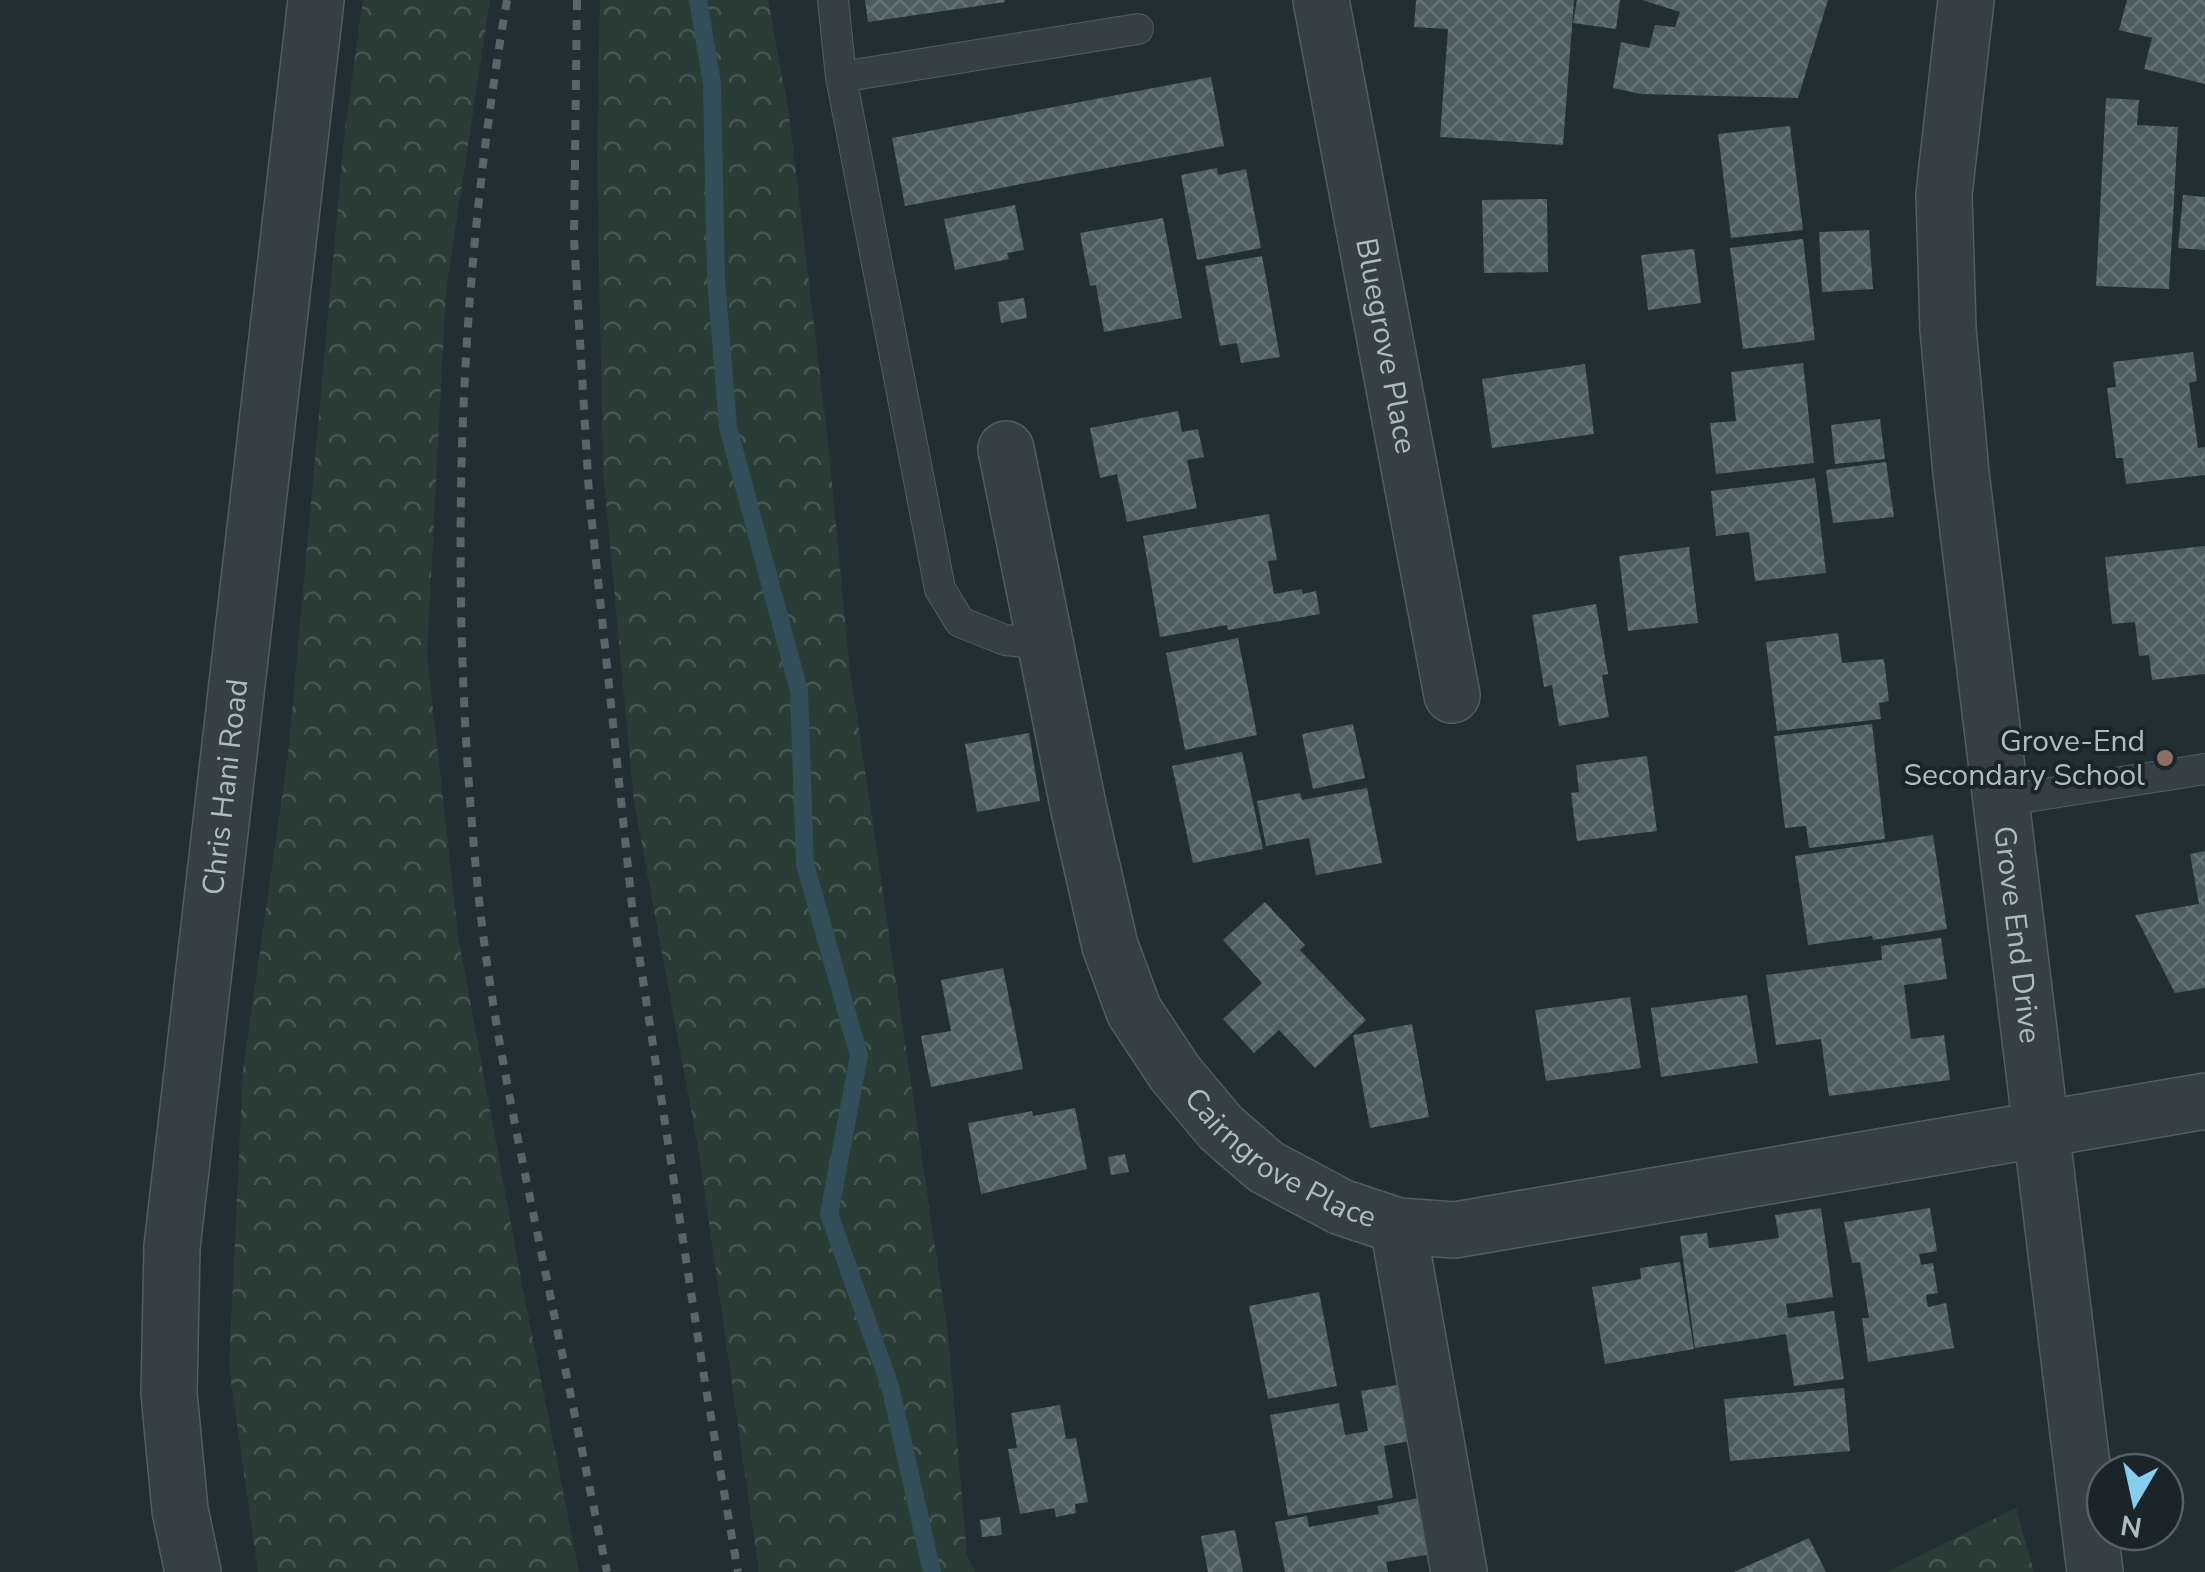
<svg xmlns="http://www.w3.org/2000/svg" width="2205" height="1572" viewBox="0 0 2205 1572" font-family="'Nunito Sans',sans-serif">
  <style>
    .forest { fill: url(#forest-crowns) }
    .lines { fill: none; stroke-linecap: round; stroke-linejoin: round }
    .stream { stroke: #344e59; stroke-width: 18 }
    .building { fill: url(#building-cross-hatch) }
    .service-casing { stroke: #515e63; stroke-width: 32 }
    .minor-casing { stroke: #515e63; stroke-width: 58 }
    .tertiary-casing { stroke: #515e63; stroke-width: 58 }
    .service { stroke: #344045; stroke-width: 30 }
    .minor { stroke: #344045; stroke-width: 55 }
    .tertiary { stroke: #344045; stroke-width: 55 }
    .rail { stroke: #56666c; stroke-width: 8; stroke-dasharray: 10 10; stroke-linecap: butt }
    .education-dot { fill: #8d6e63; stroke: #1a252a; stroke-width: 4 }
    .labels { text-anchor: middle; stroke-width: 8; stroke-linejoin: round; paint-order: stroke }
    .street-label { font-size: 30px; fill: #aebcc2; stroke: #1a252a }
    .poi-label { font-size: 30px; fill: #aebcc2; stroke: #1a252a; text-anchor: end }
  </style>
  <defs>
    <pattern id="forest-crowns" width="20" height="18" patternUnits="userSpaceOnUse" patternTransform="scale(2.5)"><rect width="20" height="18" fill="#293d36"/><path d="M2 6a3 3 0 1 1 6 0M12 15a3 3 0 1 1 6 0" fill="none" stroke="#465751"/></pattern>
    <pattern id="building-cross-hatch" width="8" height="8" patternUnits="userSpaceOnUse" patternTransform="scale(2.5)"><rect width="8" height="8" fill="#4c5c63"/><path d="M0 0l8 8M0 8l8-8" fill="none" stroke="#637178"/></pattern>
  </defs>
  <rect width="100%" height="100%" fill="#212f34"/>
  <path class="forest" d="M363,0H490L446,290L427,654L458,935L522,1284L579,1572H258L229,1367L243,1070L288,755L345,128Z
    M600,0H768L789,114L828,442L849,662L948,1335L967,1555L975,1572H759L699,1153L634,802L603,471L597,157Z
    M2016,1508L2034,1572H1887Z"/>
  <g class="lines">
    <path class="stream" d="M698,0L712,84L716,279L728,427L799,691L805,864L859,1056L829,1214L890,1386L932,1572"/>
  </g>
  <path class="building" d="M865,0H1005V2L868,22Z
    M1416,0H1574L1563,145L1440,137L1448,29L1414,27Z
    M1577,0H1620L1616,29L1573,23Z
    M1642,0H1828L1798,98L1641,94L1613,88L1621,42L1649,48L1655,25L1675,27L1680,12Z
    M2127,0H2205V84L2144,69L2152,38L2119,30Z
    M1211,77L1224,146L905,206L892,138Z
    M2106,98L2139,100L2137,125L2178,127L2169,289L2096,286Z
    M1790,126L1803,230L1731,238L1718,134Z
    M1217,168L1218,175L1246,169L1261,248L1197,260L1181,175Z
    M2183,195L2205,197V250L2178,248Z
    M1547,199L1548,272L1484,273L1482,200Z
    M1015,205L1024,250L1007,253L1009,259L955,270L944,219Z
    M1163,218L1182,318L1104,332L1096,285L1090,286L1080,233Z
    M1869,230L1873,289L1822,292L1819,232Z
    M1803,239L1815,340L1743,349L1730,248Z
    M1694,249L1701,303L1648,310L1641,255Z
    M1262,256L1280,357L1241,363L1237,343L1220,346L1205,266Z
    M1024,298L1027,318L1001,323L998,302Z
    M2193,352L2197,381L2189,383L2198,448L2205,447V475L2126,484L2123,458H2116L2107,388L2116,387L2113,362Z
    M1803,363L1814,463L1716,474L1710,423L1736,421L1731,372Z
    M1585,364L1594,434L1492,448L1482,379Z
    M1178,411L1182,432L1198,429L1204,457L1187,460L1197,508L1127,522L1117,474L1100,478L1090,428Z
    M1880,419L1885,459L1835,464L1831,425Z
    M1886,462L1894,517L1833,523L1826,470Z
    M1815,478L1826,573L1755,581L1749,532L1716,536L1711,491Z
    M1269,514L1277,560L1268,561L1274,594L1302,589L1303,594L1316,591L1320,614L1228,630L1227,625L1160,637L1143,536Z
    M2205,546V674L2152,680L2149,655L2139,656L2135,622L2112,624L2105,557Z
    M1689,547L1698,623L1628,631L1619,556Z
    M1596,604L1608,674L1602,675L1609,717L1559,726L1552,685L1544,687L1532,615Z
    M1838,633L1842,663L1884,659L1889,701L1879,703L1881,719L1777,731L1766,642Z
    M1238,638L1257,735L1185,750L1166,653Z
    M1353,724L1365,778L1313,789L1302,734Z
    M1872,724L1885,839L1809,848L1806,826L1785,828L1774,736Z
    M1029,733L1040,801L977,812L965,744Z
    M1242,752L1263,849L1193,863L1172,766Z
    M1647,756L1657,831L1577,841L1571,793L1579,792L1576,765Z
    M1367,788L1382,863L1316,875L1309,838L1266,846L1257,801L1300,793L1302,800Z
    M1933,835L1947,929L1873,940L1872,936L1808,945L1795,856Z
    M2205,851V988L2175,993L2135,915L2199,904L2190,854Z
    M1265,902L1305,945L1300,950L1366,1020L1315,1068L1279,1030L1254,1053L1223,1019L1262,983L1223,940Z
    M1941,938L1947,979L1904,985L1911,1039L1944,1035L1950,1080L1829,1096L1821,1039L1776,1045L1766,975L1882,960L1881,946Z
    M1003,968L1023,1069L931,1087L921,1036L951,1031L941,980Z
    M1747,995L1758,1063L1661,1077L1651,1008Z
    M1630,997L1641,1068L1546,1081L1535,1010Z
    M1412,1024L1429,1117L1370,1128L1353,1035Z
    M1075,1108L1087,1169L981,1194L968,1123L1032,1111L1033,1116Z
    M1125,1154L1129,1172L1111,1175L1108,1157Z
    M1821,1208L1833,1297L1786,1304L1788,1318L1834,1311L1844,1379L1794,1386L1786,1334L1695,1348L1680,1236L1707,1233L1709,1248L1779,1238L1775,1215Z
    M1930,1208L1937,1251L1919,1254L1921,1265L1933,1263L1938,1293L1926,1295L1928,1307L1946,1303L1954,1348L1868,1362L1862,1318H1869L1860,1262L1852,1263L1844,1222Z
    M1680,1262L1694,1349L1605,1364L1592,1287L1641,1279L1640,1268Z
    M1319,1292L1337,1386L1268,1399L1249,1306Z
    M1409,1383L1419,1439L1384,1446L1393,1498L1288,1516L1270,1415L1339,1403L1345,1435L1368,1431L1361,1391Z
    M1844,1388L1850,1451L1730,1461L1724,1399Z
    M1060,1405L1066,1439L1076,1438L1088,1502L1075,1504L1076,1513L1056,1517L1054,1508L1020,1514L1008,1449L1017,1448L1011,1413Z
    M1430,1496L1441,1552L1386,1562L1388,1572H1285L1275,1522L1307,1516L1309,1527L1379,1514L1377,1506Z
    M1000,1517L1002,1535L982,1537L980,1520Z
    M1235,1530L1243,1572H1208L1201,1536Z
    M1809,1538L1826,1572H1734Z"/>
  <g class="lines">
    <g class="service-casing">
      <path id="service" d="M833,0L841,77L940,589L960,622L1005,640L1045,644
        M841,77L1138,29
        M2000,801L2205,769"/>
    </g>
    <g class="minor-casing">
      <g id="minor">
        <path id="s1" d="M1321,0L1452,695"/>
        <path id="s2" d="M1006,449L1079,810L1110,946L1134,1011L1175,1073L1221,1128L1266,1167L1341,1207L1398,1226L1455,1230L2205,1101"/>
        <path d="M1398,1226L1459,1572"/>
      </g>
    </g>
    <g class="tertiary-casing">
      <g id="tertiary">
        <path id="s3" d="M1966,0L1944,194L1948,329L1961,473L2095,1572"/>
        <path id="s4" d="M193,1572L180,1510L169,1393L172,1247L316,0"/>
      </g>
    </g>
    <use href="#service" class="service"/>
    <use href="#minor" class="minor"/>
    <use href="#tertiary" class="tertiary"/>
    <path class="rail" d="M507,0C456,294 448,593 478,890C490,1007 514,1122 538,1236C561,1348 584,1460 607,1572
      M577,0L574,238L589,494L633,915L705,1383L738,1572"/>
  </g>
  <circle class="education-dot" cx="2165" cy="758" r="10"/>
  <g class="labels">
    <g class="street-label">
      <text dy="10" stroke="none"><textPath href="#s1" startOffset="352">Bluegrove Place</textPath></text>
      <text dy="10" stroke="none"><textPath href="#s4" startOffset="790">Chris Hani Road</textPath></text>
      <text dy="10" stroke="none"><textPath href="#s3" startOffset="940">Grove End Drive</textPath></text>
      <text dy="10" stroke="none"><textPath href="#s2" startOffset="790">Cairngrove Place</textPath></text>
    </g>
    <g class="poi-label">
      <text x="2145" y="751">Grove-End<tspan x="2145" dy="34">Secondary School</tspan></text>
    </g>
  </g>
  <g transform="translate(2135 1502) rotate(189)"><circle r="48" fill="#1a252a" stroke="#556167" stroke-width="2.5"/>
  <path d="M0-8L18 38L0 25L-18 38Z" fill="#86cdef"/>
  <text y="-15" font-size="28" font-weight="bold" text-anchor="middle" fill="#aebcc2">N</text>
  </g>
</svg>
